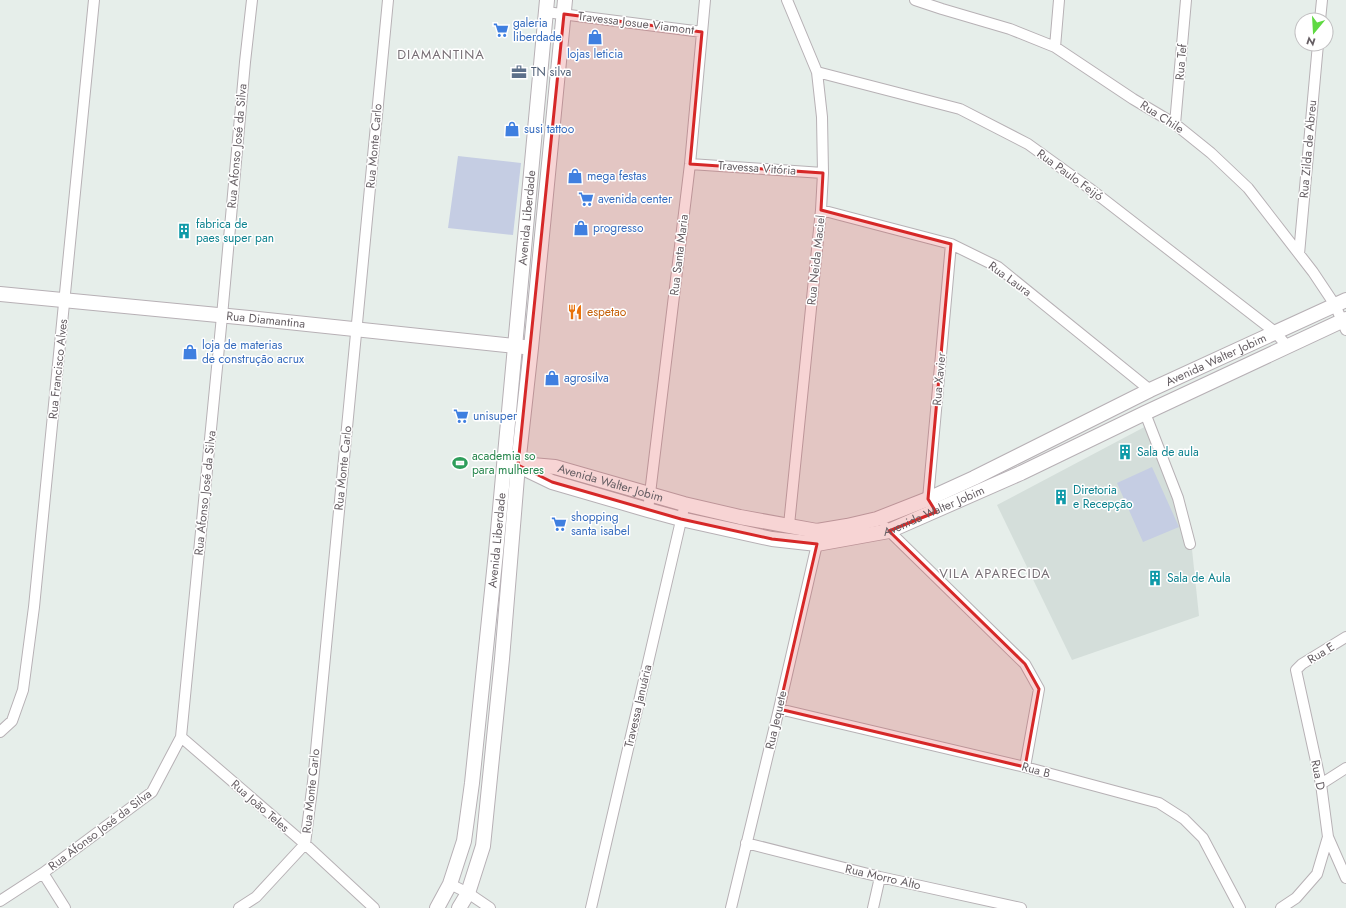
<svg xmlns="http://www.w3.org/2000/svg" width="1346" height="908" viewBox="0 0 1346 908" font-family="Jost,sans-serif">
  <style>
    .education { fill: #d4deda }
    .green { fill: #c5cde3 }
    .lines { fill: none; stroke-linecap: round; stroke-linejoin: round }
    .street-casing { stroke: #b7b1b5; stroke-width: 12 }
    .secondary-casing { stroke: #b7b0b5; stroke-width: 16 }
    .street { stroke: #fff; stroke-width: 10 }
    .secondary { stroke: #fff; stroke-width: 14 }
    .marked { fill: #d62828; fill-opacity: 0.2; stroke: #d62828; stroke-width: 3; stroke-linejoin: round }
    .labels { text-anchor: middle; stroke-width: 3; stroke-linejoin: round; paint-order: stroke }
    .shop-label { font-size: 12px; fill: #366cbe; stroke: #fff; text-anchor: start }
    .street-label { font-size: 12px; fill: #655e63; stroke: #fff }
    .service-label { font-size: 12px; fill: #4e5e75; stroke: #fff; text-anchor: start }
    .culture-label { font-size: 12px; fill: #0d838f; stroke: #fff; text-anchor: start }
    .food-label { font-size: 12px; fill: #c56008; stroke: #fff; text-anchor: start }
    .leisure-label { font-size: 12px; fill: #27864d; stroke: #fff; text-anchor: start }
    .neighbourhood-label { font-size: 13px; letter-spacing: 1px; fill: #776f75; stroke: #fff }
  </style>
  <rect width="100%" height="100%" fill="#e6eeea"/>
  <path class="education" d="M1152,423L1189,521L1199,616L1072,660L997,505Z"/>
  <path class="green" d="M458,156L521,163L513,235L448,228Z
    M1152,467L1179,527L1143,542L1117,483Z"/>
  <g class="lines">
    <g class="street-casing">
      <path id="street" d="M787,0L817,72L822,117L823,173L821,210L789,525
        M915,0L942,9L1010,29L1055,47L1133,99L1175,124L1211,153L1248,188L1313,272L1335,305L1346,330
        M546,12L702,32
        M1320,20L1322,0
        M1055,47L1059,0
        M817,72L960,109L1028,144L1089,188L1275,332L1287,346
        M1175,124L1186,0
        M690,164L823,173
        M821,210L951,244L998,267L1150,390
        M1299,254L1318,44
        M1145,413L1178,498L1190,544
        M931,503L928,499L951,244
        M648,510L690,164L705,0
        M885,527L1025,664L1039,689L1025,767
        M1346,637L1302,664L1296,670L1321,784L1328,837L1346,878
        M779,709L1025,767L1159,803L1184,819L1203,838L1240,908
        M0,732L12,721L23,690L34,607L94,0
        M181,737L305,844L374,908
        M1321,784L1346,768
        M746,843L880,877L1021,908
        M43,873L65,908
        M450,884L468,893L490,908
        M0,901L43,873L152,792L181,737L222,316L245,62L252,0
        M239,908L256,897L305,844L313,782L388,0
        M591,908L683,512
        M731,908L779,709L817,544V539
        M873,908L880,877
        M1281,908L1296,898L1317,874L1328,837"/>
    </g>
    <g class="secondary-casing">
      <g id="secondary">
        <path id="s1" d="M0,294L249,318L524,347"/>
        <path id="s2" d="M509,463L555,467L684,504L740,517L817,531L847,526L877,519L928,499L974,478L1150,390L1346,300"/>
        <path id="s3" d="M523,468L552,482L648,510L681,519L772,539L817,544L889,531L1021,473L1145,413L1346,319"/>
        <path id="s4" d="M437,908L450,884L464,841L472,783L496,552L547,0"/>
        <path d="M459,908L468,893L483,846L502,659L518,465L531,348L565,0"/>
      </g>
    </g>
    <use href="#street" class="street"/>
    <use href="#secondary" class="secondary"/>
  </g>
  <path class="marked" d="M564,14L702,32L690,164L823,173L821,210L951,244L928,499L936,512L889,531L1025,664L1039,689L1025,767L779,709L817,544L772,539L681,519L552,482L518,465Z"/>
  <defs>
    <g id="supermarket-bare" transform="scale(1.2)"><path d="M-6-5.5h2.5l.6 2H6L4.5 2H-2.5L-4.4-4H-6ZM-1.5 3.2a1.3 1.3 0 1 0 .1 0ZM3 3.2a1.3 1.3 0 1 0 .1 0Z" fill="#3f7fe0" stroke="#fff" stroke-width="2.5" paint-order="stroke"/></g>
    <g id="shop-bare" transform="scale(1.2)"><path d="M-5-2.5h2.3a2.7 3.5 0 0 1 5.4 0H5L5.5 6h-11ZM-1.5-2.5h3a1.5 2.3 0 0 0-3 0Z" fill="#3f7fe0" stroke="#fff" stroke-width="2.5" paint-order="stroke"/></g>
    <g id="office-bare" transform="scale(1.2)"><path d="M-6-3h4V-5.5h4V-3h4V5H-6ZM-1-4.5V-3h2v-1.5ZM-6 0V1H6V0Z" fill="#5c6f8a" stroke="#fff" stroke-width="2.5" paint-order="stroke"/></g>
    <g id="building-bare" transform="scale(1.2)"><path d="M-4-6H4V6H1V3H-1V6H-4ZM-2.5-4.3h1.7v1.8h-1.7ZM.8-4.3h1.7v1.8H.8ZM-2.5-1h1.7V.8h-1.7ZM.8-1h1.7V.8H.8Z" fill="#0f9aa8" stroke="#fff" stroke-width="2.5" paint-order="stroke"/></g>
    <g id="restaurant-bare" transform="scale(1.2)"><path d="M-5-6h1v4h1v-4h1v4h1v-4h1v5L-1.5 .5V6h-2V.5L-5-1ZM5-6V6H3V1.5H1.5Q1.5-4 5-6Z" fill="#e8710a" stroke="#fff" stroke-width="2.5" paint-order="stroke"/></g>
    <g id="stadium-bare" transform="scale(1.2)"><path d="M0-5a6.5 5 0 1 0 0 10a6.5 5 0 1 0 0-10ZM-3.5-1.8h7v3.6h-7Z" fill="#2e9e5b" stroke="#fff" stroke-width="2.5" paint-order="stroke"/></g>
  </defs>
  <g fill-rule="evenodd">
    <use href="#supermarket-bare" x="501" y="30"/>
    <use href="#shop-bare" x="595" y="37"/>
    <use href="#office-bare" x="519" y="72"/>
    <use href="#shop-bare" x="512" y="129"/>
    <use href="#shop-bare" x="575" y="176"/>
    <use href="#supermarket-bare" x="586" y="199"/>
    <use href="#shop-bare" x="581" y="228"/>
    <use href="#building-bare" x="184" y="231"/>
    <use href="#restaurant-bare" x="575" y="312"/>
    <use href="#shop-bare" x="190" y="352"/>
    <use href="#shop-bare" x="552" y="378"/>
    <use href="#supermarket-bare" x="461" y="416"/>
    <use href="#building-bare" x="1125" y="452"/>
    <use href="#stadium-bare" x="460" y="463"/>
    <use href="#building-bare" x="1061" y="497"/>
    <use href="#supermarket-bare" x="559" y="524"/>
    <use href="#building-bare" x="1155" y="578"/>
  </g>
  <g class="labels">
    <g class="shop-label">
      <text x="513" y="27">galeria<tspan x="513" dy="14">liberdade</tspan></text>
      <text x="595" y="58" text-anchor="middle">lojas leticia</text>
      <text x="524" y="133">susi tattoo</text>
      <text x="587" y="180">mega festas</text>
      <text x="598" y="203">avenida center</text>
      <text x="593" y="232">progresso</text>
      <text x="202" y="349">loja de materias<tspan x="202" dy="14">de construção acrux</tspan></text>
      <text x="564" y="382">agrosilva</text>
      <text x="473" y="420">unisuper</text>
      <text x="571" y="521">shopping<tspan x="571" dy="14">santa isabel</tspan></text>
    </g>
    <g class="street-label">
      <text transform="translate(636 23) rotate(7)" y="4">Travessa Josue Viamont</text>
      <text transform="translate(1181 62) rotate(-85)" y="4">Rua Tef</text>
      <text transform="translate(1162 117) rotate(33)" y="4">Rua Chile</text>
      <text transform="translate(237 146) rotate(-85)" y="4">Rua Afonso José da Silva</text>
      <text transform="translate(374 146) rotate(-85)" y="4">Rua Monte Carlo</text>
      <text transform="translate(1308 149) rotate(-85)" y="4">Rua Zilda de Abreu</text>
      <text transform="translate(757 168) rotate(4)" y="4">Travessa Vitória</text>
      <text transform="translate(1070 175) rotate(36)" y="4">Rua Paulo Feijó</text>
      <text dy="4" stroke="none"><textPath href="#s4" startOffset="699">Avenida Liberdade</textPath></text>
      <text transform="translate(679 255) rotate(-83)" y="4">Rua Santa Maria</text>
      <text transform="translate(816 260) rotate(-84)" y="4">Rua Neida Maciel</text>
      <text transform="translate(1010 279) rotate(36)" y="4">Rua Laura</text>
      <text dy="4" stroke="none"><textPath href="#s1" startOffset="267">Rua Diamantina</textPath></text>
      <text dy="4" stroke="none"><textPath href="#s2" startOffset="752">Avenida Walter Jobim</textPath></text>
      <text transform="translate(58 369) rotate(-84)" y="4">Rua Francisco Alves</text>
      <text transform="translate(939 379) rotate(-85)" y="4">Rua Xavier</text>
      <text transform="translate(343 468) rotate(-84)" y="4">Rua Monte Carlo</text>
      <text dy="4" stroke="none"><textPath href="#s2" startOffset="104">Avenida Walter Jobim</textPath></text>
      <text transform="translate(205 493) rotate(-84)" y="4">Rua Afonso José da Silva</text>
      <text dy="4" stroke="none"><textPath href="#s3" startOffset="427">Avenida Walter Jobim</textPath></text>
      <text dy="4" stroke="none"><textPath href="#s4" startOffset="375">Avenida Liberdade</textPath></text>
      <text transform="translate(1321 653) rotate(-32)" y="4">Rua E</text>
      <text transform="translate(638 706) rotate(-77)" y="4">Travessa Januária</text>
      <text transform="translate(776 720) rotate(-77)" y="4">Rua Jequete</text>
      <text transform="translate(1036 770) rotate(15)" y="4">Rua B</text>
      <text transform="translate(1318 775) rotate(79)" y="4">Rua D</text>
      <text transform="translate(311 791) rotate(-84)" y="4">Rua Monte Carlo</text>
      <text transform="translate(260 806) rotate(41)" y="4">Rua João Teles</text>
      <text transform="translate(100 830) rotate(-37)" y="4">Rua Afonso José da Silva</text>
      <text transform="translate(883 877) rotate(13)" y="4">Rua Morro Alto</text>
    </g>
    <g class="service-label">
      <text x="531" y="76">TN silva</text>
    </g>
    <g class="culture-label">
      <text x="196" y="228">fabrica de<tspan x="196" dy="14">paes super pan</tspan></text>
      <text x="1137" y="456">Sala de aula</text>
      <text x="1073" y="494">Diretoria<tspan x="1073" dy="14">e Recepção</tspan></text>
      <text x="1167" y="582">Sala de Aula</text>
    </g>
    <g class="food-label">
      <text x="587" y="316">espetao</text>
    </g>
    <g class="leisure-label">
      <text x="472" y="460">academia so<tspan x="472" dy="14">para mulheres</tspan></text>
    </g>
    <g class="neighbourhood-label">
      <text x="441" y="59">DIAMANTINA</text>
      <text x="995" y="578">VILA APARECIDA</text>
    </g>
  </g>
  <g transform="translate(1314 32) rotate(198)"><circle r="19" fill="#ffffff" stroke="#c1bfc1"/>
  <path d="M0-3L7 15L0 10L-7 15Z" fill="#5ed941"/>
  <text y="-6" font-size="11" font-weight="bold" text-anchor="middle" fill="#655e63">N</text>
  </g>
</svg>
